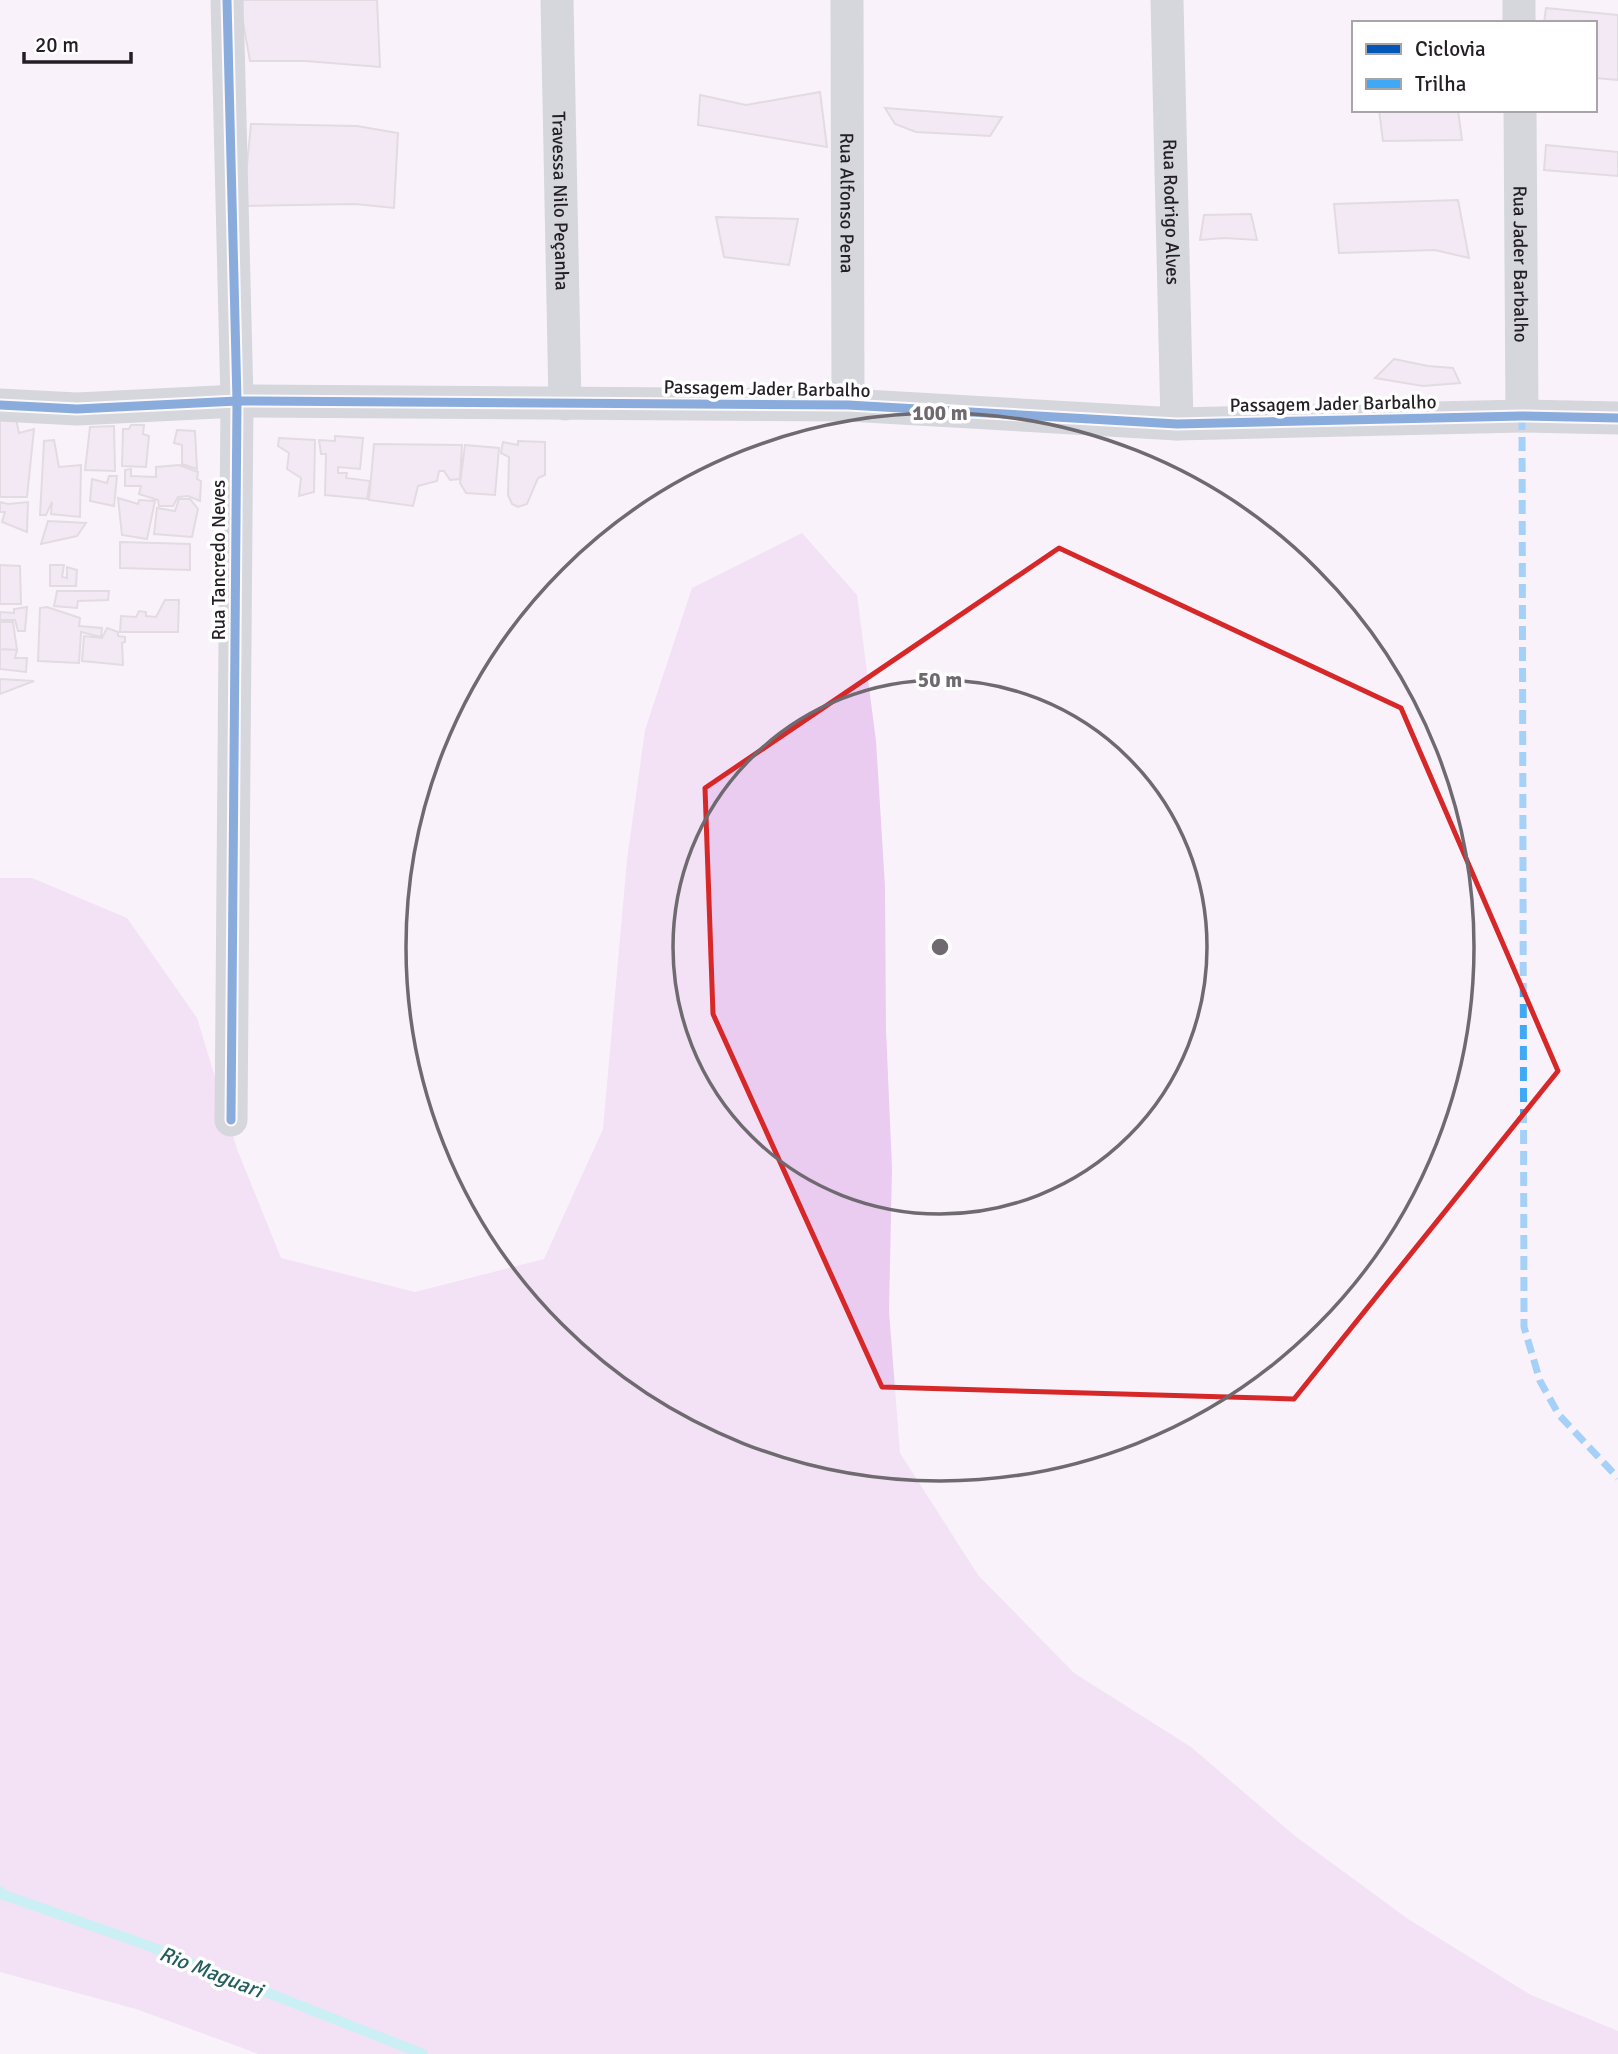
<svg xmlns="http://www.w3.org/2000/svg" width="1618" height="2054" viewBox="0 0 1618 2054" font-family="Signika,sans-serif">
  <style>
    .green { fill: #eaccf0 }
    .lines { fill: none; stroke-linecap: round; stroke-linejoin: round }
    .stream { stroke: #90eef0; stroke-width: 10 }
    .building { fill: #ebddee; stroke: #c6c0c6; stroke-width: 2 }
    .minor { stroke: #a9b7ba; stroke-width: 33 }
    .quiet { stroke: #3fa9f5; stroke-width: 7; stroke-dasharray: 14 7; stroke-linecap: butt }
    .cycleway-casing { stroke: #fff; stroke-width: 13 }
    .cycleway { stroke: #0057b8; stroke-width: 9 }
    .marked { fill: none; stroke: #d62828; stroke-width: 5; stroke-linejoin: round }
    .ring { fill: none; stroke: #6f6970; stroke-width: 3.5 }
    .labels { text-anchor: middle; stroke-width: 7; stroke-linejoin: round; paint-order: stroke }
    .street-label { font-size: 19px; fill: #241f25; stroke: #fff }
    .water-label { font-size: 21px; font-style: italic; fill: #245d5d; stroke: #fff }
    .centre { fill: #6f6970; stroke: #fff; stroke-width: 3.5 }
    .ring-label { font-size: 21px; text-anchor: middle; font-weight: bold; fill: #6f6970; stroke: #fff; stroke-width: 7; stroke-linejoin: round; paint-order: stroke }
  </style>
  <rect width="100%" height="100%" fill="#f9f2fa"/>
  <path class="green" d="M802,533L857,595L876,741L885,886L886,1030L892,1168L889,1311L900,1453L978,1575L1074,1673L1191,1747L1295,1836L1408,1919L1531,1995L1618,2031V2054H259L136,2009L0,1972V878H32L127,918L197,1018L237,1149L281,1258L415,1292L544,1259L603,1129L627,860L645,730L692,588Z"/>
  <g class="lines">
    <path class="stream" d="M0,1891L1,1894L141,1943L423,2054"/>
  </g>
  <path class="building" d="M239,0H377L380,67L305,61H250Z
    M1546,8L1618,15V80L1595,78V23H1544Z
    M820,92L827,147L698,125L700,95L746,105Z
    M885,108L1002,117L990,136L916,132L895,124Z
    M1379,110H1458L1462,140L1383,141Z
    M251,124L357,126L398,133L394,208L355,204L243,206Z
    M1546,145L1618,152V176L1544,170Z
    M1458,200L1469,258L1435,250L1339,253L1334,204Z
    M1251,214L1257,240L1224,238L1200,240L1204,215Z
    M716,217L798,219L789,265L724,257Z
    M1394,359L1428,366L1453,368L1460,383L1423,386L1375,378Z
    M0,417L16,419L19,433L34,429L27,497H0Z
    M131,425H144L143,434L149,436L146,467L122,466L123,429H129Z
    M114,426L115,471L85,470L90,427Z
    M177,430L195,431L197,469L182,464V445L174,443Z
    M335,436L363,438L360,469L338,467V473H347L346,478L370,481L367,499L325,495L326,454H321L319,440L335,441Z
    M279,438L315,440L314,492L299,496L301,478L287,469L289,453L278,446Z
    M54,440L59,467L81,465L80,517L51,514L52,502L46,515H40L44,441Z
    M518,441L545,442V475L538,478L527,504L518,507L512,504L508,495L509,457L501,453L503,442L518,445Z
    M374,444L462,445L460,479L450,480L444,471H439L437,481L418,486L413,506L369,500Z
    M465,445L499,448L495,495L466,493L460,483Z
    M179,465L198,472L197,479L201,481L200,501L188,496L178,497L173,506H159L158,500L139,494L141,486H125V470L131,469V476L156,477V467Z
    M109,476H117L114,506L90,501L92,479L107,483Z
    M118,498L138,504L139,500L155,501L147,539L122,535Z
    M179,499H190L198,509L192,537L154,534L157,508L175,511Z
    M0,502L8,504L28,502L27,532L2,522L5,512H0Z
    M48,521L86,523L77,536L41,544Z
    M120,542L190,544V570L120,568Z
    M0,565L20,566L21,604H0Z
    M50,565H64L62,577L67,578V567L77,570L76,586H50Z
    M57,591H109L108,600L78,601L77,608L54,606Z
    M165,600H179L178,632H120L121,616L136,617L139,611L146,612V616L156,617Z
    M27,607L25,631H18L15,620H0V612L14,613V609Z
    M47,607L80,618L79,626L102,628L101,637L81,632L79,663L38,661L40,608Z
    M0,622H13L17,650L0,649Z
    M107,628L118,632V636L125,637V642L122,643L123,665L82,661L84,636L102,638Z
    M0,649L17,650L15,658H27L26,672L0,669Z
    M0,679L34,681L0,694Z"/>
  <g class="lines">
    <g class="minor">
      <path d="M227,0L237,401L231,1120"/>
      <path id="s1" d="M557,0L565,404"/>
      <path id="s2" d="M847,0L848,405"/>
      <path id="s3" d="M1167,0L1177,424"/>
      <path d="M1519,0V23"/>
      <path id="s4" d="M1520,110L1522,416"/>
      <path d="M0,405L77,409L237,401L848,405L1177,424L1522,416L1618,418"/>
    </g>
    <path class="quiet" d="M1522,416L1524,1327L1540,1381L1559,1415L1618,1478"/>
    <g class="cycleway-casing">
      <path id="cycleway" d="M227,0L237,401L231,1120
        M0,405L77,409L237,401L848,405L1177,424L1522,416L1618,418"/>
    </g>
    <use href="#cycleway" class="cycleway"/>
  </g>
  <path d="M0 0H1618V2054H0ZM1059,548L1401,708L1558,1071L1294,1399L882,1387L713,1014L705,788Z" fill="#f9f2fa" fill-opacity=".55" fill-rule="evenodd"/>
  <path class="marked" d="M1059,548L1401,708L1558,1071L1294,1399L882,1387L713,1014L705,788Z"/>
  <g class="ring">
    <circle cx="940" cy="947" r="267"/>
    <circle cx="940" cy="947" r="534"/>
  </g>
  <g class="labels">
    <g class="street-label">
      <text dy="7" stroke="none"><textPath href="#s1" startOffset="201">Travessa Nilo Peçanha</textPath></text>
      <text dy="7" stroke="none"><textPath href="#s2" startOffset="203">Rua Alfonso Pena</textPath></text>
      <text dy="7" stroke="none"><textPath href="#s3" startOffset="212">Rua Rodrigo Alves</textPath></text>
      <text dy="7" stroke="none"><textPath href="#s4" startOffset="154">Rua Jader Barbalho</textPath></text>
      <text transform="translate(767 388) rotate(1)" y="7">Passagem Jader Barbalho</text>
      <text transform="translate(1333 403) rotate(-1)" y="7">Passagem Jader Barbalho</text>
      <text transform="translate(218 560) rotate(-90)" y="7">Rua Tancredo Neves</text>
    </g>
    <g class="water-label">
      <text transform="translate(211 1972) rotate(21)" y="7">Rio Maguari</text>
    </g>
  </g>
  <circle cx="940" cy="947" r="10" class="centre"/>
  <g class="ring-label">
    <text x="940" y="420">100 m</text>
    <text x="940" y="687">50 m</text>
  </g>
  <rect x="1352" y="21" width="245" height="91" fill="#ffffff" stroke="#a7a5a8" stroke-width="2"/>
  <rect x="1366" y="44" width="35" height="10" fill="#0057b8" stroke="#a7a5a8" stroke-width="2"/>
  <text x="1415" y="56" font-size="21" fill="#241f25">Ciclovia</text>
  <rect x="1366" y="79" width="35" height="10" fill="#3fa9f5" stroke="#a7a5a8" stroke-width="2"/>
  <text x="1415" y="91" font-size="21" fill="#241f25">Trilha</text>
  <path d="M24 52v10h107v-10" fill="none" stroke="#241f25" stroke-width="3.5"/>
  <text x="35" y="52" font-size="21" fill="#241f25" stroke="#ffffff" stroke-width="5" paint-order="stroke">20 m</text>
</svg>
